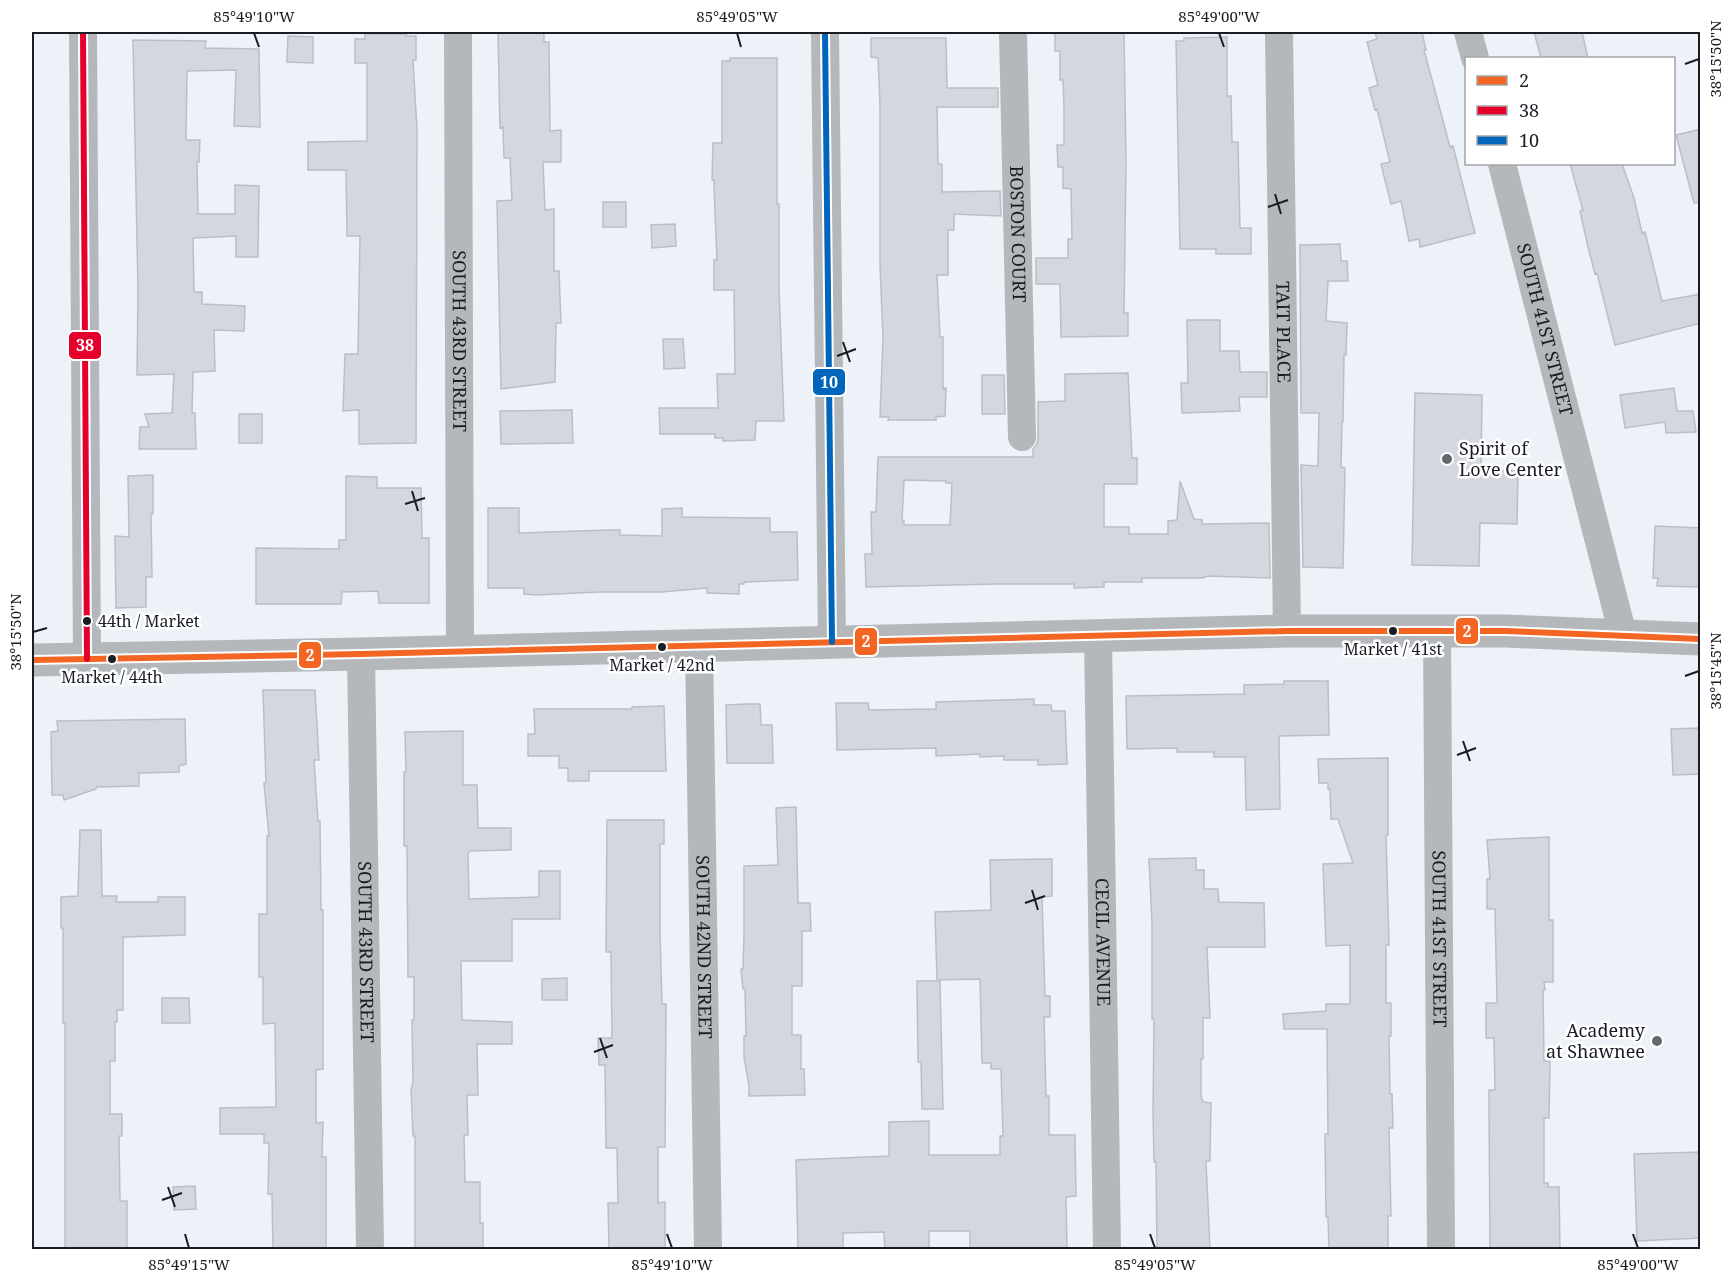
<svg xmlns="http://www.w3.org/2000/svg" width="1732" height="1281" viewBox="0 0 1732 1281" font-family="'Noto Serif',serif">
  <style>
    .building { fill: #d5d7e0; stroke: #bcbec5; stroke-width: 1.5; fill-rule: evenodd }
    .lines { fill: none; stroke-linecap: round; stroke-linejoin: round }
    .minor { stroke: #b4b8bb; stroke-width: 28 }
    .tertiary { stroke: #b4b8bb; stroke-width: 33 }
    .bus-1-casing { stroke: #fff; stroke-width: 10 }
    .bus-2-casing { stroke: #fff; stroke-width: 10 }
    .bus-3-casing { stroke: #fff; stroke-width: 10 }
    .bus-1 { stroke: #f26522; stroke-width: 6 }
    .bus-2 { stroke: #e4002b; stroke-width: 6 }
    .bus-3 { stroke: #0065bd; stroke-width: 6 }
    .ticks { fill: none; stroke: #181d24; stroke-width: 2 }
    .poi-dot { fill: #63676e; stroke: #fff; stroke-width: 2 }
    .bus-dot { fill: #181d24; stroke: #fff; stroke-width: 2 }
    .labels { text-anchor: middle; stroke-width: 5; stroke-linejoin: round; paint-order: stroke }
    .bus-label { font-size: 16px; fill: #181d24; stroke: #fff }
    .street-label { font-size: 18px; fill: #181d24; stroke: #fff }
    .poi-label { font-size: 18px; fill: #181d24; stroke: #fff; text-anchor: start }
    .line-badge { stroke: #fff; stroke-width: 2 }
    .badge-label { font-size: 16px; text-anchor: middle; font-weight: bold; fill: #fff }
    .neatline { fill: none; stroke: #181d24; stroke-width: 2 }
    .ticks-label { font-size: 15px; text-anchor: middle; fill: #181d24 }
  </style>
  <rect width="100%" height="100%" fill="#edf1f8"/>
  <path class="building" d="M498,32H544V42H549L550,131L561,130V162H543L545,210L554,209V271H559L561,323H556L555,382L501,389L497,201L512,200L510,158H504L503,127L500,128Z
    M1055,32H1124L1126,163L1124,313H1128V336L1061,337L1060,284H1036V258H1068V239H1072L1071,189L1063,188V167H1058L1057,145H1064V106L1063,80H1060V51H1055Z
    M1375,32H1422L1426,50H1424L1450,147L1453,146L1475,233L1420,247L1419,239L1409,241L1401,201L1391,204L1381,164L1390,162L1377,109L1375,110L1369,88L1378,85L1367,42L1377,39Z
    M1534,32H1582L1588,58H1541Z
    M365,34H406V36H416V60H413L417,130L416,443L359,444V410L343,411L345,354H358L360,236H347L346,170H308V142L367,141V63H355V39H365Z
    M288,36L313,37V63L287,62Z
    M1227,37V96H1231L1232,142H1238L1240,228H1251V254H1216V249H1180L1176,41H1184V38Z
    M871,38H946L947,88H998V107H937L938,164H942V192L1000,191L1001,216L954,214V230H948V275H937L940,337H943V389L946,388L945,416L936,417V420H888L889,417H880L883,338L880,264V105L878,58L871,57Z
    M133,40L206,41L205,48L259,49L260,127L234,126L236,70L187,71L186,140H200L199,162H197L198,214H235V185L259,186L258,257H236V236L193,238L194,292H202V304L245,306L244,331L214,330L215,371L193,372L192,413H195L196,449H139L140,427H149L145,414L172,413L174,374L137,375L138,289Z
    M730,58H777V204H779V290L784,421H756L755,440L723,441V438H715V434H660L659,408H718L717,374H735L734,290H714V260H717L714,186V180H712L713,143H722V61H730Z
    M1701,129V202L1694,203L1676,135Z
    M1570,164H1622L1634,198L1642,233L1645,232L1662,301L1701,294V323L1615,345L1597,273L1595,274L1588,247L1580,211L1583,210Z
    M603,202H626V227H603Z
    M675,224L676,246L652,248L651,225Z
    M1340,244L1341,261H1347L1348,281H1328L1326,321L1347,323L1346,355H1344L1343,422H1342L1341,467L1345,468L1343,568L1303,567L1301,465L1318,466L1319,413H1301L1300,245Z
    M1187,320H1220V351H1239L1240,372H1267V397H1239L1240,411L1182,413L1181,383H1188Z
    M663,339H683L685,368L664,369Z
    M1128,373L1132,458H1137V484H1104V527H1129V534H1168V521L1177,520L1180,481L1194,519L1202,520V524L1269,523L1270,578L1208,576L1202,578H1142V582H1104V587L1074,588V584H996L866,587L865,554H872L871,512H876L878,457H1033V449L1037,444L1038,437V402L1065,401V374ZM904,480L946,481V483H952L950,525H904V521H902Z
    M982,375H1004L1005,414H982Z
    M1674,388L1677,411H1693L1696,432L1666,433L1665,422L1625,428L1620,395Z
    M1415,393L1482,395L1481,470L1518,471L1517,524L1480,523L1479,566L1412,565Z
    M572,410L573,443L501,444L500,411Z
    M239,414H262V443H239Z
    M153,475V514H151L152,577H146V607L116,608L115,536L129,537L128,476Z
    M346,476L377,477V488H421L422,538H429V603H379L378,591L342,592L341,604H256V548L339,549V540H346Z
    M488,508H519V533L610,530H620V535L662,536V509L682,508V517L770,518V532H797L798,580L744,582V584H739V594L707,593V588L661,592H599L536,595L524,594V588H488Z
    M1655,526L1701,528V587L1657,586L1658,578H1653Z
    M1284,681H1328L1329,735L1279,736L1280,809L1246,810L1245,757H1214V752H1177V748L1127,749L1126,696L1244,694V685L1284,684Z
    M263,690H315L319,760H314L318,821H320L321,910H323V1069L316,1070V1123L323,1122L322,1157H326V1250H273L272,1194H268L269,1143H264V1134H220V1108L276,1107L275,1023L263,1024V977H259V914H267V836H269L264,783H266Z
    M1034,699V705H1051L1052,711H1065L1067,764L1038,765V760H1004V756L980,757V754L936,756V748L837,750L836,703H868L869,710L936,709V702Z
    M747,704H760L761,725H772L773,763H727L726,705Z
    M664,706L666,771H589V781H568V768H559V756H528V734H535L534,709H632V707Z
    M185,719L186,764L179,766V772L139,773V786L96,787V789L64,800L63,795H52L51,732L58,731L57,721Z
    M1701,728V774L1673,775L1671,729Z
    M463,731V785H477L478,828H511V850L470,851L468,853L469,899L539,897V871H560V919H512V961H461L462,1020L512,1022V1044H477L478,1095H467L468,1135H464L465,1182H480V1223H483V1250H415V1136H413L411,1089L413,1083L412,1020H414V977H408L407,846H404V772H406L405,732Z
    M1388,758V835H1386L1389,945H1386V1003H1391V1036H1389L1390,1094H1392L1393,1128H1389L1391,1216H1388V1250H1329L1328,1217H1326L1325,1134H1328L1327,1029H1284L1283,1014L1326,1011V1004H1350V945L1326,946L1323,864L1353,863L1338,819H1331L1330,789H1328V783H1319L1318,759Z
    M796,807L798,903H810L811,931H802V986H792V1035H801V1069H804L805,1095L749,1096V1085L744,1057V1036H746L745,989H743L741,969H743L744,935V866L778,865L776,808Z
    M607,820H664V844H660V931L662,1004H666L665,1147H658V1203L665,1202V1250H609L608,1203H618L617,1148H606L605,1065H599L598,1038H612L611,952H606Z
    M80,830H101L102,896H117L116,902H158V897H185V935L123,937V1010H117V1022H115V1061H110V1114H122V1136H119L120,1201H127V1250H65V1023H63V928H61V897L78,896Z
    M1549,837V920H1553V982H1544L1545,990H1543L1544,1061H1550L1549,1118H1544V1183H1548V1187H1559L1560,1250H1490L1489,1110V1090H1495L1494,1038H1486V1003H1497L1495,909H1487V879H1490L1487,840Z
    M1196,858V870H1204V889H1218L1219,902L1264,903L1265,947H1207L1210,1018H1203V1059H1201V1096L1203,1102L1211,1103L1210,1161H1206L1210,1250H1157L1156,1162H1154L1153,1111L1154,1019H1152V922L1149,859Z
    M1052,859V896L1042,897L1045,996H1050V1017H1044L1046,1096H1049V1135H1075L1076,1196L1066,1197L1067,1250H970V1231H929V1250H885L884,1232L843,1233V1250H798L796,1160L889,1156V1122L929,1121V1155H1000V1136H1003L1001,1069H991V1063H982L980,979L937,980L935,912L991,910L990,860Z
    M567,978V1000H542V979Z
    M917,981H940L943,1109H922L921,1062H918Z
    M162,998H189L190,1023H162Z
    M1701,1152V1238L1637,1241L1634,1154Z
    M195,1186L196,1209L174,1210L173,1187Z"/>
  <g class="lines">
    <g class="minor">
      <path d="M83,32L87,659"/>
      <path id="s1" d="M458,32L460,651"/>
      <path d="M825,32L832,642"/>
      <path id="s2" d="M1013,32L1022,437"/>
      <path id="s3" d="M1279,32L1287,631"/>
      <path d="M1468,32L1475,58"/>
      <path id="s4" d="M1502,164L1623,635"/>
      <path id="s5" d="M1437,630L1441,1250"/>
      <path id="s6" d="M1098,636L1107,1250"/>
      <path id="s7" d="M699,644L708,1250"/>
      <path id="s8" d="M361,654L370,1250"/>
    </g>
    <path class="tertiary" d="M32,660L361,654L1287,631H1505L1700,639"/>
    <g class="bus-1-casing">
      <path id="bus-1" d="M32,660L361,654L1287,631H1505L1700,639"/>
    </g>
    <g class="bus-2-casing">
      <path id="bus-2" d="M83,32L87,659"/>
    </g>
    <g class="bus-3-casing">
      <path id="bus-3" d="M825,32L832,642"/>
    </g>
    <use href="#bus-1" class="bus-1"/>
    <use href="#bus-2" class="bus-2"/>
    <use href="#bus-3" class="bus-3"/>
  </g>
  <path class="ticks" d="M254,33L259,47M737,33L741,47M1219,33L1224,47M1685,64L1699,59M1275,194L1281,214M1268,207L1288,200M843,342L850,362M837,356L856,349M412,491L418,511M405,504L425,498M33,632L47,628M1685,676L1699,671M1463,741L1470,761M1457,755L1476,748M1032,890L1038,910M1025,903L1045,896M600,1038L607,1058M594,1052L613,1045M168,1187L175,1207M162,1200L182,1193M185,1234L189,1248M667,1234L672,1248M1150,1234L1155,1248M1633,1234L1638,1248"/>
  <g class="poi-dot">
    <circle cx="1447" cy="459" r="6"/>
    <circle cx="1657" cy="1041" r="6"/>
  </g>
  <g class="bus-dot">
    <circle cx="87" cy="621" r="5"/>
    <circle cx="1393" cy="631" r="5"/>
    <circle cx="662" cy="647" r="5"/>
    <circle cx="112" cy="659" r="5"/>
  </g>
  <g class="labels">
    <g class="bus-label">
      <text x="98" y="627" text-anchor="start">44th / Market</text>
      <text x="1393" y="655">Market / 41st</text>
      <text x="662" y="671">Market / 42nd</text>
      <text x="112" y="683">Market / 44th</text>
    </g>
    <g class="street-label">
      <text dy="6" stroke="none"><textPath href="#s2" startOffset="202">BOSTON COURT</textPath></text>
      <text dy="6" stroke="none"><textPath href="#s4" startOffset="171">SOUTH 41ST STREET</textPath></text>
      <text dy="6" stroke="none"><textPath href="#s3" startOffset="300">TAIT PLACE</textPath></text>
      <text dy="6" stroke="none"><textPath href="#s1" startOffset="309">SOUTH 43RD STREET</textPath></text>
      <text dy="6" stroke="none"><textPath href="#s5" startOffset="309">SOUTH 41ST STREET</textPath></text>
      <text dy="6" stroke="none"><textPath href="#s6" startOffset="306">CECIL AVENUE</textPath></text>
      <text dy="6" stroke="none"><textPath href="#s7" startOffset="303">SOUTH 42ND STREET</textPath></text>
      <text dy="6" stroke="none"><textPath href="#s8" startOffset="298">SOUTH 43RD STREET</textPath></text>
    </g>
    <g class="poi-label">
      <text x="1459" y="455">Spirit of<tspan x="1459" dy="21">Love Center</tspan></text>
      <text x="1645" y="1037" text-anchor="end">Academy<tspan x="1645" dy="21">at Shawnee</tspan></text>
    </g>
  </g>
  <g class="line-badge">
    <rect x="68" y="331" width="34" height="29" rx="6" fill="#e4002b"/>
    <rect x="812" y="368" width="34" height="28" rx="6" fill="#0065bd"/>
    <rect x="1455" y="617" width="24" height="28" rx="6" fill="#f26522"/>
    <rect x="854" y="627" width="24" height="29" rx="6" fill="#f26522"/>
    <rect x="298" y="641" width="24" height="28" rx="6" fill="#f26522"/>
  </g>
  <g class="badge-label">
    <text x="85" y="351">38</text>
    <text x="829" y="388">10</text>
    <text x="1467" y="637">2</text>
    <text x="866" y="647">2</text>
    <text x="310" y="661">2</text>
  </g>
  <rect width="1732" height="1281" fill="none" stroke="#ffffff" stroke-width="66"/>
  <rect x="1465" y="57" width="210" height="108" fill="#ffffff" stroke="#a3a5a7" stroke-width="1.5"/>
  <rect x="1477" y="76" width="30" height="9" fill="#f26522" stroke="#a3a5a7" stroke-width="1.5"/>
  <text x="1519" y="87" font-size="18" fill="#181d24">2</text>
  <rect x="1477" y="106" width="30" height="9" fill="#e4002b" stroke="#a3a5a7" stroke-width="1.5"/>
  <text x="1519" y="117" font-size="18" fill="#181d24">38</text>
  <rect x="1477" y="136" width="30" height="9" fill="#0065bd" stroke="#a3a5a7" stroke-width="1.5"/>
  <text x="1519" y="147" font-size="18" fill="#181d24">10</text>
  <rect x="33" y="33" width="1666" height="1215" class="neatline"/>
  <g class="ticks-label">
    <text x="254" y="22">85°49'10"W</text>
    <text x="737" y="22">85°49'05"W</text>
    <text x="1219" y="22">85°49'00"W</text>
    <text transform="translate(1716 59) rotate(-90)" y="5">38°15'50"N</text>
    <text transform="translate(16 632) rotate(-90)" y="5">38°15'50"N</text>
    <text transform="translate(1716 671) rotate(-90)" y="5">38°15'45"N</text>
    <text x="189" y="1270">85°49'15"W</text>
    <text x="672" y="1270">85°49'10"W</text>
    <text x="1155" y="1270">85°49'05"W</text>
    <text x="1638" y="1270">85°49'00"W</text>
  </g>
</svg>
